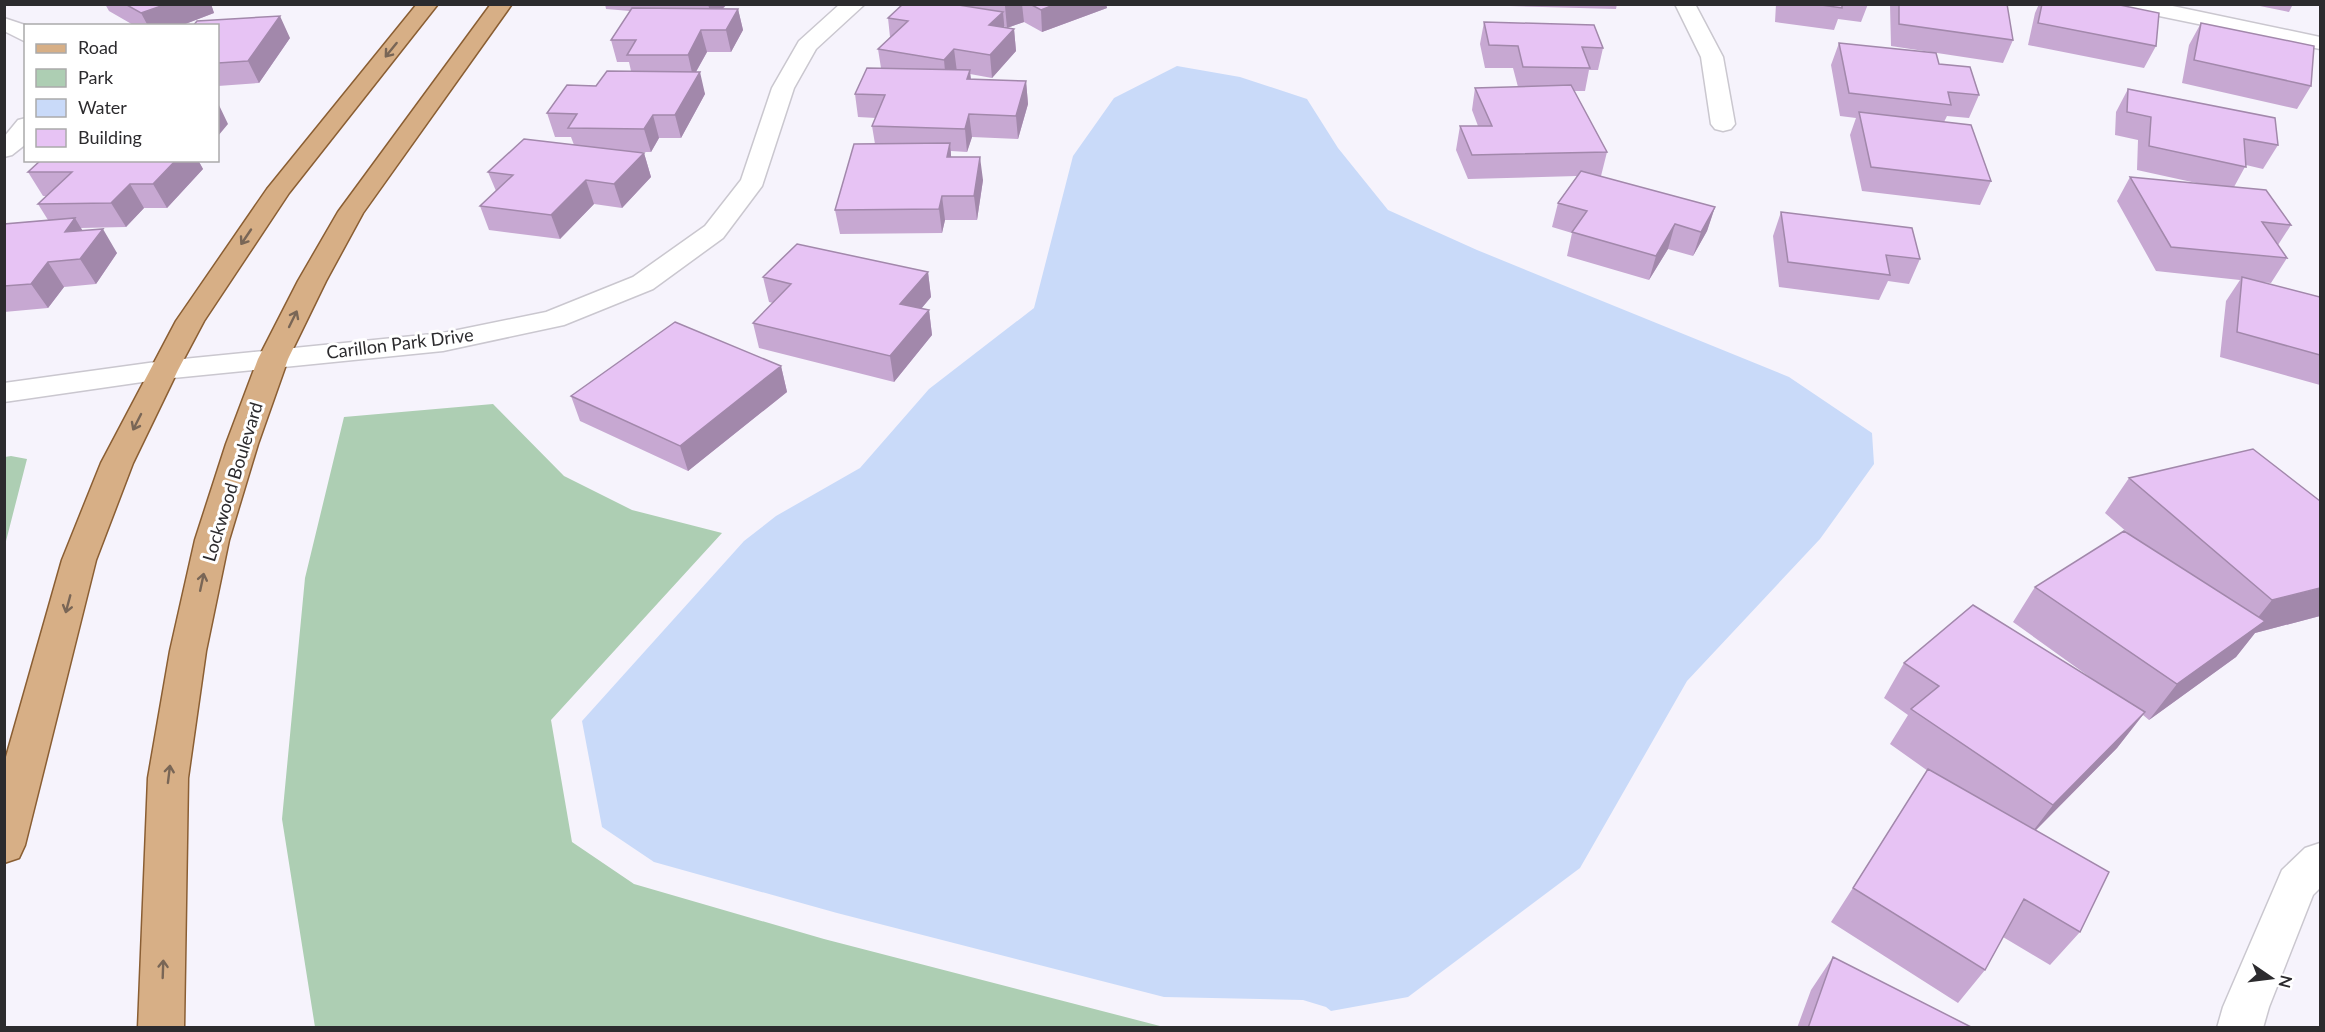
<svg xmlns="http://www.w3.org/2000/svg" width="2325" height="1032" viewBox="0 0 2325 1032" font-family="Lato,sans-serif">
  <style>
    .green { fill: #adceb3 }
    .water { fill: #c9daf9 }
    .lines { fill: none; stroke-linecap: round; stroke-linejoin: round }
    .minor-casing { stroke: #cac7cf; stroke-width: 3 }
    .major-casing { stroke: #8a5e33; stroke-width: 3 }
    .minor { fill: #fff; fill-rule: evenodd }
    .major { fill: #d7af86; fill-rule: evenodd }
    .wall { fill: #c7a8d2 }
    .shaded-wall { fill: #a288ab }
    .building { fill: #e7c3f4; stroke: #a288ab; stroke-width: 1.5 }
    .oneway { stroke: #796656 }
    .labels { text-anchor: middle; stroke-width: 6; stroke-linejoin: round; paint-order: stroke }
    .street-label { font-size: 18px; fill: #2c2b2e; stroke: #fff }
  </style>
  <rect width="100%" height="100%" fill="#f6f3fc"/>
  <path class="green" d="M493,404L564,476L632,510L722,533L551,720L572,842L634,884L824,939L1160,1026L1225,1027H315L282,819L305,578L344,417Z
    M11,456L27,459L5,545V457Z"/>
  <path class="water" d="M1177,66L1240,77L1307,99L1338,148L1388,210L1477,250L1789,377L1872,433L1874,464L1820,539L1687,681L1580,868L1408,997L1331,1011L1326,1007L1303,1000L1164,997L837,913L654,862L602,827L582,721L744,541L776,516L860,468L929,389L1034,308L1073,156L1114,98Z"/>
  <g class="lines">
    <g class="minor-casing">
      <path id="minor" d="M840,4H865L816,49L794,88L762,186L723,238L653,289L564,325L443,351L163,379L4,402V383L163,361L443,333L546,312L633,277L705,226L741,180L772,88L799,41Z
        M1675,4H1695L1723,57L1735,124L1731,129L1723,131L1715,129L1711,124L1701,57Z
        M2120,4H2163L2320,37V49L2130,10L2123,8Z
        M4,18L28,26H26V42L4,31Z
        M26,118V144L12,155L4,157V137L18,120Z
        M2320,843V888L2313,895L2269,1007L2263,1028H2217L2223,1007L2282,870L2305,848Z"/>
    </g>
    <g class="major-casing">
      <path id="major" d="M417,4H438L289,193L204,321L178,370L133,463L96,560L25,845L19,858L4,863V764L62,560L101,463L176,321L267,189Z
        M491,4H512L363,213L326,281L288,359L258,444L229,540L206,651L188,778L184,1028H138L148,778L170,651L195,540L226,444L258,359L298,281L338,212Z"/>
    </g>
    <use href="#minor" class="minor"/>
    <use href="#major" class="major"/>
  </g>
  <path class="wall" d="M105,4H211L214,13L180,26H135L109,11Z
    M605,4H727L723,9H738L743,30L731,52H707L696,72L705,94L681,138H659L651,152H632L644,153L651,177L622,208L594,204L560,239L489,230L480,206L496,191L488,172L574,145L571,137H555L547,113L596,86L631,71L629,62H617L611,40L630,11L606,9Z
    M966,4H1106L1107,8L1042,32L1024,22L1007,28L1004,26V28L1014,29L1016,51L992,78L970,74L971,79L1026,81L1028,104L1018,139L972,137L967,152L951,151V157L983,180L977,220H945L942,233L840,234L835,210L875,144L872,126L876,118L858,117L855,94L881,68L878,49L890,37L888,18L971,7Z
    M1509,4H1617L1616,9L1509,6Z
    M1776,4H1868L1861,22L1838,19L1834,30L1775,22Z
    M1890,4H2007L2013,40L2003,63L1891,46Z
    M2039,4H2115L2156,46L2144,68L2028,45L2035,13Z
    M2250,4H2293L2289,12Z
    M1484,22L1603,48L1598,70H1589L1585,91H1574L1607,152L1601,176H1598L1715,207L1707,231L1693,256L1668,249L1649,280L1567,256L1572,233L1552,227L1558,203L1577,176L1468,179L1456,150L1460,126H1478L1472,110L1475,88L1518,87L1513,68H1485L1480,44Z
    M2201,23L2311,86L2297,109L2182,83L2189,45Z
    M218,26L290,38L259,83L218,86Z
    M1839,43L1939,64L1979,95L1969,118L1947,116L1944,122L1991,181L1980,205L1862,191L1850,135L1856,118L1840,116L1831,65Z
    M2128,89L2278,145L2263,169L2246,165L2234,187L2291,225L2278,245L2287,258L2271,283L2261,282L2320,297V385L2220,357L2226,301L2240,280L2156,271L2117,201L2130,177L2201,184L2137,170L2138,140L2115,135L2116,112Z
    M41,160H198L203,169L167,208H144L126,227L81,228L82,231L117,253L96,284L64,287L48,308L4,312V224L48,220L38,204L46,196H43L28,172Z
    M1781,212L1920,259L1909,284L1888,281L1879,300L1779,287L1773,236Z
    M928,272L931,297L921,309L929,310L932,335L894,382L759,348L753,323L773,303L769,302L763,277Z
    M781,366L787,392L688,471L580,421L571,396Z
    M2129,478L2320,616L2255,633L2236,657L2149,720L2143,715L2117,748L2036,830L2080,932L2050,965L2003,937L1985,970L1958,1003L1831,922L1928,771L1890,744L1908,715L1884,698L1904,663L2091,678L2013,622L2035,587L2128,533L2105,513Z
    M1833,957L1973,1028H1797L1811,990Z"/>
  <path class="shaded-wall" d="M167,4H211L214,13L180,26H148L141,13Z
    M708,4H727L712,19Z
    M1009,4H1022L1024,22L1007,28L1005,6Z
    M1056,4H1106L1107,8L1042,32L1041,10Z
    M738,9L743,30L731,52L726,30Z
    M1003,12L1005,34L989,25Z
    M280,16L290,38L259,83L248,61Z
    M1014,29L1016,51L992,78L990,55Z
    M701,30L707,52L693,77L688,55Z
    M954,49L957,72L946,82L944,60Z
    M970,70L972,93L967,79Z
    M700,72L705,94L681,138L675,115Z
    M1026,81L1028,104L1018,139L1016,116Z
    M218,103L228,124L218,136Z
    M969,114L972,137L967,152L965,129Z
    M653,115L659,138L651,152L644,129Z
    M950,143L952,167L947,157Z
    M644,153L651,177L622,208L614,184Z
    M980,157L983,180L977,220L974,196Z
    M176,160H198L203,169L167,208L153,184Z
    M586,180L594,204L560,239L551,215Z
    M130,184L144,208L126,227L111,203Z
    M942,196L945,220L942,233L939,209Z
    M1715,207L1707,231L1693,256L1701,232Z
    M75,218L90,243L65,232Z
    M1675,224L1668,249L1649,280L1656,256Z
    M103,229L117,253L96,284L80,259Z
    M48,262L64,287L48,308L31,284Z
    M928,272L931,297L904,329L900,304Z
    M929,310L932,335L894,382L890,356Z
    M781,366L787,392L688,471L680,446Z
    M2320,588V616L2255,633L2236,657L2149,720L2177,684L2243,636L2272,600Z
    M2145,712L2117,748L2026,840L2053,805Z"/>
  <path class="building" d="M125,4H167L141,13Z
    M903,4H952L1003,12L989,25L1014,29L990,55L954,49L944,60L878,49L908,21L888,18Z
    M1030,4H1056L1041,10Z
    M1814,4H1842V8Z
    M1899,4H2007L2013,40L1899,24Z
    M2042,4H2115L2159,13L2156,46L2038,23Z
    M632,8L738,9L726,30H701L688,55H627L636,40H611Z
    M280,16L248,61L218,63V26H193L197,21Z
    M1484,22L1594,25L1603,48L1582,47L1590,68L1523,67L1518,46L1489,45Z
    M2201,23L2314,46L2311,86L2194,60Z
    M1839,43L1936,53L1939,64L1970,67L1979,95L1948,92L1951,105L1849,93Z
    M867,68L970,70L967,79L1026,81L1016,116L969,114L965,129L872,126L885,95L855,94Z
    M607,71L700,72L675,115H653L644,129L568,128L577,114L547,113L567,85L596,86Z
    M1571,85L1607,152L1472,155L1460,126H1492L1475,88Z
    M2128,89L2275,118L2278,145L2244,139L2246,167L2149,146L2151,117L2127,112Z
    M1859,112L1971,125L1991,181L1871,167Z
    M524,139L644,153L614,184L586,180L551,215L480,206L513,175L488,172Z
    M950,143L947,157H980L974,196H942L939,209L835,210L854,144Z
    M41,160H176L153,184H130L111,203L38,204L72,172H28Z
    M1581,171L1715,207L1701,232L1675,224L1656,256L1572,232L1587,211L1558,203Z
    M2130,177L2266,190L2291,225L2262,222L2287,258L2171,247Z
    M1781,212L1912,228L1920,259L1886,255L1890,275L1788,262Z
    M75,218L65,232L103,229L80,259L48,262L31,284L4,286V224Z
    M797,244L928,272L900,304L929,310L890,356L753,323L791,284L763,277Z
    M2242,277L2320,297V355L2237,332Z
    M675,322L781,366L680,446L571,396Z
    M2253,449L2320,501V588L2272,600L2129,478Z
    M2124,531L2265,621L2177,684L2035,587Z
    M1973,605L2145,712L2053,805L1911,709L1939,686L1904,663Z
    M1928,769L2109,872L2080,932L2024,899L1985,970L1853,888Z
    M1833,957L1973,1028H1808Z"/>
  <defs><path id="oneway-shaft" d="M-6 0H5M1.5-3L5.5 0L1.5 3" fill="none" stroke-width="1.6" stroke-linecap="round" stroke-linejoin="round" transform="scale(1.5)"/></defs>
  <g class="oneway">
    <use href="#oneway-shaft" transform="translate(391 50) rotate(129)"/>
    <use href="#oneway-shaft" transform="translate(246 237) rotate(124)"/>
    <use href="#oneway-shaft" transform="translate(293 319) rotate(-64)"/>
    <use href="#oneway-shaft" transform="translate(137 422) rotate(117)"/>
    <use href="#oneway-shaft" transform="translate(202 582) rotate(-78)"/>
    <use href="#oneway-shaft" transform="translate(68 604) rotate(105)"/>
    <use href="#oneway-shaft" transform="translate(169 774) rotate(-83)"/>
    <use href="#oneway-shaft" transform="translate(163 969) rotate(-88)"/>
  </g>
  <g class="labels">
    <g class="street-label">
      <text transform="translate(400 344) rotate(-7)" y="6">Carillon Park Drive</text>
      <text transform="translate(233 482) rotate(-73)" y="6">Lockwood Boulevard</text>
    </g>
  </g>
  <rect width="2325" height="1032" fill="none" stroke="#2c2b2e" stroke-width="12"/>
  <rect x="24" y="24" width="195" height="138" fill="#ffffff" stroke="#abaaab" stroke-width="1.5"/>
  <rect x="36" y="44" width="30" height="9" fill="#d7af86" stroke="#abaaab" stroke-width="1.5"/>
  <text x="78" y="54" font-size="18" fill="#2c2b2e">Road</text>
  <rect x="36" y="69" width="30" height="18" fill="#adceb3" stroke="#abaaab" stroke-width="1.5"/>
  <text x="78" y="84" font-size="18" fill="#2c2b2e">Park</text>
  <rect x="36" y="99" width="30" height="18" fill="#c9daf9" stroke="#abaaab" stroke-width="1.5"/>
  <text x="78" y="114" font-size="18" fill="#2c2b2e">Water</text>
  <rect x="36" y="129" width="30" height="18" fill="#e7c3f4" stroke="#abaaab" stroke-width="1.5"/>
  <text x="78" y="144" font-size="18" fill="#2c2b2e">Building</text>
  <g transform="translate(2271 978) rotate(104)" stroke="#ffffff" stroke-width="4.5" paint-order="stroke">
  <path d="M0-4.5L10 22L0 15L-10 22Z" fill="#2c2b2e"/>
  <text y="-9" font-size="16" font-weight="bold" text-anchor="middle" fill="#2c2b2e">N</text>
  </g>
</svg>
